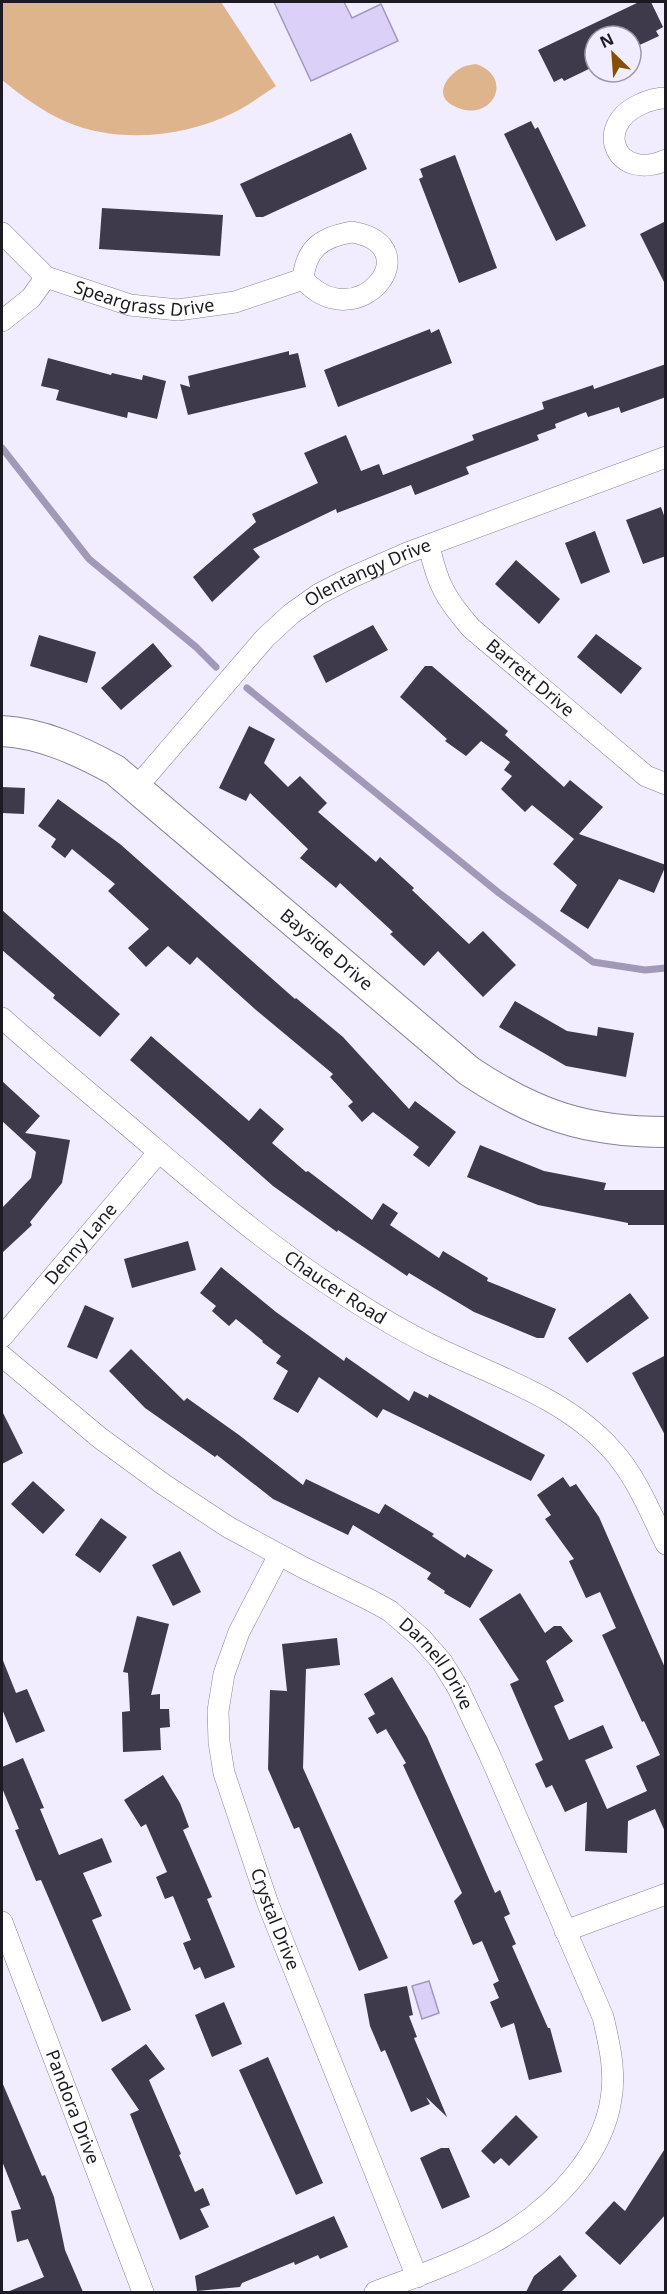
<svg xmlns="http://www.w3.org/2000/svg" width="667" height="2294" viewBox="0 0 667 2294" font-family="'Noto Sans',sans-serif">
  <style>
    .green { fill: #deb48d }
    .water { fill: #dbd0f8; stroke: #a299b8; stroke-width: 1.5 }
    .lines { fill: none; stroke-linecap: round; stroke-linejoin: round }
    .stream { stroke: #a299b8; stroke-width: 7 }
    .building { fill: #3e3a4b }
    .street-casing { stroke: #878295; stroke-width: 22 }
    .secondary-casing { stroke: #878295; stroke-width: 32 }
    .street { stroke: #fff; stroke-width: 21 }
    .secondary { stroke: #fff; stroke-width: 30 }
    .labels { text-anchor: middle; stroke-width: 6; stroke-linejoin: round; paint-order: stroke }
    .street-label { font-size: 18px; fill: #1c1a22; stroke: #f1edfe }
  </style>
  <rect width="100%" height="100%" fill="#f1edfe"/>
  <path class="green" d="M2,2H221L276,86C262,95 248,106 233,113C184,137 118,144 67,122C43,112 22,96 2,80Z
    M476,64C517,78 490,127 452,105C433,94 448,74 463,67C467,65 472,65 476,64Z"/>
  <path class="water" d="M274,2H344L352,18L381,4L398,41L311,81Z
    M429,1981L439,2013L422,2019L412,1986Z"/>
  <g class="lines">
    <path class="stream" d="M2,448L89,559L196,647L216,667
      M247,688L499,893L593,962L645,970L666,968"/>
  </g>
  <path class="building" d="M639,2H651L663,27L656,31L659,36L631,49V36H595V66L564,81L562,78L554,82L538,50Z
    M531,121L535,129L538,127L586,226L556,241L504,134Z
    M351,133L367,169L263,217H256L240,184Z
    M455,155L497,268L459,283L419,179L423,177L420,169Z
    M102,208L223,215L220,256L99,249Z
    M666,221V286L640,234Z
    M430,329L431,333L439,329L452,363L338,407L324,370Z
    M289,351V355L298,353L306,387L188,415L180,384L190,387L188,376Z
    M48,358L111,375L112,373L142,380L143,375L166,381L157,419L128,412L127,418L56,400L59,390L41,386Z
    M666,364V397L621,413L619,407L588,417L586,412L555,424L556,428L537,435L539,440L466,467L469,474L415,495L411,485L337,513L336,509L253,549L260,557L212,602L193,577L256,522L252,514L318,483L304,453L346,435L361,471L379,464L383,475L474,440L472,435L544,409L542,402L593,385L594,389Z
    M661,507L666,521V556L643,564L626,520Z
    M595,531L610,572L581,584L565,543Z
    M516,560L560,599L539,624L495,584Z
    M373,625L388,650L326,683L313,656Z
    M596,634L642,668L621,694L577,657Z
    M39,635L96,652L87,683L30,666Z
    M153,643L172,666L121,710L101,688Z
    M425,666H432L508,731L505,735L564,787L570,780L603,807L579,834L666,865L654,893L619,879L588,929L560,911L577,885L553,864L574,839L532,805L525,812L501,789L512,776L504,770L510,762L481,741L466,756L445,741L447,739L400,697Z
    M249,726L275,739L264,763L288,787L300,776L327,803L318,812L376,862L380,857L414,888L412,890L469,944L483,931L516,965L483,997L438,951L424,966L390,934L393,932L340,883L336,888L300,858L308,849L250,793L246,801L219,788Z
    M2,787L25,788L24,814L2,813Z
    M58,799L120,844L295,999L296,998L343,1037L409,1109L415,1101L456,1132L429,1167L413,1155L419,1147L373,1112L362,1122L348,1106L353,1102L330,1077L333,1074L256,1010L197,957L190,965L168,946L146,967L128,948L149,929L108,891L115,884L72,849L65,858L51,847L56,839L38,826Z
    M2,910L120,1014L100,1037L53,998L55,995L2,950Z
    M515,1001L567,1031L597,1036L598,1027L634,1033L626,1077L566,1066L499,1027Z
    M151,1036L249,1121L260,1108L284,1129L272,1143L306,1172L308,1171L372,1220L383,1203L398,1213L390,1225L439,1258L443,1251L488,1278L487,1281L556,1309L544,1338H537L474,1312L409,1273L407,1276L338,1230L337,1232L273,1186L130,1060Z
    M2,1081L40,1116L25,1133L70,1140L62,1183L30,1222L32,1225L2,1253V1208L31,1178L36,1152L2,1121Z
    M480,1145L544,1171L606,1183L604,1190H666V1225H628V1223L538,1205L467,1177Z
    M188,1241L196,1270L132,1288L124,1259Z
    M221,1267L276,1312L344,1361L346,1357L409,1401L414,1391L428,1398L429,1394L545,1455L531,1481L383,1409L377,1418L319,1377L298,1413L273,1399L288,1371L276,1363L281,1356L262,1342L263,1341L236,1319L229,1326L212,1311L216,1306L200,1293Z
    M630,1293L649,1318L587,1363L568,1338Z
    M85,1305L114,1318L97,1359L67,1347Z
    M131,1349L184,1401L187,1398L239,1435L303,1485L306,1479L379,1514L385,1504L434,1534L432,1536L465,1558L467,1554L493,1570L470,1608L444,1593L445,1591L427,1579L431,1573L353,1525L348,1535L273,1499L217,1455L215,1457L145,1408L109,1371Z
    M666,1355V1437L632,1373Z
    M2,1411L23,1453L2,1464Z
    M563,1477L570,1487L576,1484L599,1517L666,1670V1834L655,1809L628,1821L627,1853L585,1851L587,1802L565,1812L552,1785L546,1788L535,1764L543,1760L510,1684L519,1680L479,1619L520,1593L545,1633L554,1626H561L573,1641L546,1661L564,1701L554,1706L569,1740L603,1725L613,1748L585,1760L607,1809L647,1791L636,1766L660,1755L644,1721L642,1722L602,1635L616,1628L600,1592L586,1598L569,1561L574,1559L545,1519L551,1515L537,1495Z
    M33,1481L65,1510L43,1534L11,1504Z
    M101,1518L127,1537L100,1573L75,1555Z
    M180,1551L201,1592L173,1606L152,1565Z
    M137,1616L169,1624L151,1695L160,1694V1709H169L170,1727L160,1728L161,1750L123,1752L122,1712L130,1711L128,1673L123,1672Z
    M337,1638L340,1665L306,1669L303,1768L388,1958L359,1971L299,1827L294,1829L268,1769L270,1690L287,1691L282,1644Z
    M2,1658L16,1693L27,1689L45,1731L16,1743L2,1709Z
    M392,1677L427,1737L495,1893L500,1890L510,1914L504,1917L516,1944L512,1946L548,2028H550L562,2072L529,2080L514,2023L501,2028L490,2002L499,1998L493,1984L499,1981L482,1941L473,1945L454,1901L462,1893L403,1765L406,1763L386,1729L377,1734L368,1718L375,1714L364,1694Z
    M23,1758L44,1808L40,1809L59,1855L102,1838L112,1862L83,1873L102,1916L92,1920L131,2010L102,2022L41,1880L36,1881L15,1830L19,1829L2,1788V1767Z
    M163,1775L180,1803L189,1827L183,1830L212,1897L207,1899L235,1967L205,1979L200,1967L194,1970L183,1943L191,1940L173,1896L165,1899L156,1877L167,1872L146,1824L141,1827L124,1800Z
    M407,1986L413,2015L409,2016L417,2037L414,2038L447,2117L426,2097L430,2104L411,2112L385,2050L381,2052L370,2026L364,1994Z
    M224,2002L242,2044L212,2057L195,2015Z
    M146,2044L165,2069L149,2080L181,2154L179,2155L195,2192L203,2188L210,2205L200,2209L209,2227L180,2240L130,2114L139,2110L111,2069Z
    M268,2057L323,2183L296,2195L239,2070Z
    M2,2082L42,2176L45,2175L54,2197L65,2250L83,2292H7L44,2277L28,2239L17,2242L11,2211L21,2209L2,2161Z
    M516,2115L538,2137L509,2166L501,2158L494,2164L481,2151Z
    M666,2147V2214L620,2265L585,2233L614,2201L625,2211Z
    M441,2148H449L470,2197L442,2209L420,2158Z
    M334,2216L348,2247L320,2259L318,2255L295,2265L294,2262L242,2283L240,2287L197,2291L195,2276Z
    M560,2255L577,2276L561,2292H526L534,2276Z"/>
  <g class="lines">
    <g class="street-casing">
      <g id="street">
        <path d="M666,98C656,98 647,101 639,105C593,127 616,182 666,160"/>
        <path d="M352,232C432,246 358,340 303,279C306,248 322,237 352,232Z"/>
        <path id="s1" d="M2,233L46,277L130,305L178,310L235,302L303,279"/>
        <path d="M2,321L31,298L46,277"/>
        <path id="s2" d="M429,545C437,584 446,599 471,628L646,776L666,784"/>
        <path id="s3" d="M136,788L265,638L291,614L319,594L350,578L407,553L666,457"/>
        <path id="s4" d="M2,1018C51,1062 103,1104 153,1147C204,1190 254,1233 309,1271C348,1298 390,1325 433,1346C494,1376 565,1397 612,1450C636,1476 650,1512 666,1544"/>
        <path id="s5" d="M2,1337L159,1152"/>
        <path id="s6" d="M2,1356L100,1438L163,1484L228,1527L304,1568L370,1600L390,1611L421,1638L442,1662L458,1688L491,1758L603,2017C609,2043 616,2071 611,2099C607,2127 595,2150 577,2173C524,2240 452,2263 375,2292"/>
        <path id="s7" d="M279,1555L239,1632L224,1674L218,1711L219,1742L224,1773L268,1904L417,2277"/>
        <path id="s8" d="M2,1922L143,2292"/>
        <path d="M565,1931L666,1894"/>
      </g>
    </g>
    <g class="secondary-casing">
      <g id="secondary">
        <path id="s9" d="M2,731C42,733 80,751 115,770L469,1071C535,1115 586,1132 666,1132"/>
      </g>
    </g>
    <use href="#street" class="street"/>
    <use href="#secondary" class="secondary"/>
  </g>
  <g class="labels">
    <g class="street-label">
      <text dy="6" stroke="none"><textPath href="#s1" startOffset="164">Speargrass Drive</textPath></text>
      <text dy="6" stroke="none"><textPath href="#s3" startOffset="321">Olentangy Drive</textPath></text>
      <text dy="6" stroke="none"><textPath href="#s2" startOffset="172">Barrett Drive</textPath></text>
      <text dy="6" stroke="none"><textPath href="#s9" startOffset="398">Bayside Drive</textPath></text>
      <text dy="6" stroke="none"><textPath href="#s5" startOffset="122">Denny Lane</textPath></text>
      <text dy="6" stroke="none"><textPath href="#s4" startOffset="429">Chaucer Road</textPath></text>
      <text dy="6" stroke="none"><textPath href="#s6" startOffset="537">Darnell Drive</textPath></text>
      <text dy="6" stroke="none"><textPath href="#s7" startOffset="386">Crystal Drive</textPath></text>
      <text dy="6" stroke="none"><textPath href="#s8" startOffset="198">Pandora Drive</textPath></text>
    </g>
  </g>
  <rect width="667" height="2294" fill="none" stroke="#1c1a22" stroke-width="6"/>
  <g transform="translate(613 54) rotate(335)"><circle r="28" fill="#f1edfe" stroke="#9c99a6" stroke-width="1.5"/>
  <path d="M0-4.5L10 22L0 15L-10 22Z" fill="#864e00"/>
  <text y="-9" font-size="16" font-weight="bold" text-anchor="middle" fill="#1c1a22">N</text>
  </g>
</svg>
